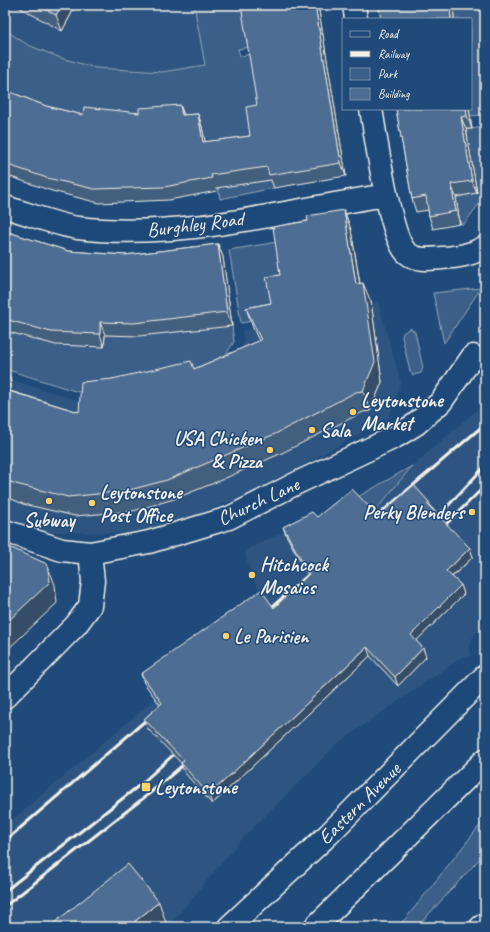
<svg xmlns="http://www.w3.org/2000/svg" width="490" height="932" viewBox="0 0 490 932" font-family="Caveat,sans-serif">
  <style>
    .built { fill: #2d5581 }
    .green { fill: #3a5f88; stroke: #97a8b8 }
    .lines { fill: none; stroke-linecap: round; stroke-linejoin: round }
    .minor-casing { stroke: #f4f1e8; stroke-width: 25 }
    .primary-casing { stroke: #f4f1e8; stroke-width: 25 }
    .trunk-casing { stroke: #f4f1e8; stroke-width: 25 }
    .minor { stroke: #1f4a7a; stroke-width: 22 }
    .primary { stroke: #1f4a7a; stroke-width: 22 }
    .trunk { stroke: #1f4a7a; stroke-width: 22 }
    .rail { stroke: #f4f1e8; stroke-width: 3 }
    .wall { fill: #425f7e; stroke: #f4f1e8 }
    .shaded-wall { fill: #364d66; stroke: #f4f1e8 }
    .building { fill: #4d6e92; stroke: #f4f1e8 }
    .poi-dot { fill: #ffd166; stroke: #1f4a7a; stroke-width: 1.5 }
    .labels { text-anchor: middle; stroke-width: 3; stroke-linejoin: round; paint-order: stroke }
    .street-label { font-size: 20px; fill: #f4f1e8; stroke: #1f4a7a }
    .poi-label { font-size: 20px; font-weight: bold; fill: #f4f1e8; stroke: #1f4a7a; text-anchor: start }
  </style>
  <rect width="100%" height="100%" fill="#1f4a7a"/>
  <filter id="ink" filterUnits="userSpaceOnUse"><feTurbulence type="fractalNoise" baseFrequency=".025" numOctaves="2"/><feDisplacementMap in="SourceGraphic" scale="8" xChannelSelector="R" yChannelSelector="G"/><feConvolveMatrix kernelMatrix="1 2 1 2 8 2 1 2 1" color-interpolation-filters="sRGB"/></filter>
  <g filter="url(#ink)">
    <path class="built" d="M5,5H194L206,65L162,72L96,68L61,58L28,45L5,30Z
      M371,302H378L401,383L388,418L298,468L237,499L168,526L121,533L57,532H41L5,522V378L74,399L88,401L224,371L244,343L242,331Z
      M485,406V623L473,637L469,648L471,656L462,657L338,743L241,840L168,927H5V826L156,698L264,599L253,578L245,555L249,548L284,532L304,566L356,498L412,466L478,409Z"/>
    <path class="green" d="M194,5H255L251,47L238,49L240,56L252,54L274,188L220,199L213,155L5,118V30L28,45L61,58L96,68L162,72L205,65Z
      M427,5H485V196L464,224H460L457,205L451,198L477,193L465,130L483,127L481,115L469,116L437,109H471V19H455L454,14Z
      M314,236L287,254L277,317L241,323L229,250Z
      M481,288L444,343L433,293Z
      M39,294L34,340C80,352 180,311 228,295L234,342L219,365L111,391L78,392L5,369V313Z
      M410,328L415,332L423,368L421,373L413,375L410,371L402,337L403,333Z
      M412,466L372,515L356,498Z
      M485,819V853L417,927H397L407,917Z"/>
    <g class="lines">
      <g class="minor-casing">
        <path id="minor" d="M354,5L356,19
          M371,109C376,136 389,237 407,253C416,261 430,259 442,258C458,257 471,255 485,247
          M5,207C27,213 56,225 78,228C181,240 285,211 386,195
          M5,531L62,550L90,553L149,542L229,518L299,482L395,437L416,424L441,402L473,356
          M5,697L76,625L90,606L93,581L90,553"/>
      </g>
      <g class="primary-casing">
        <path id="primary" d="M481,927L485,924"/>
      </g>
      <g class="trunk-casing">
        <path id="trunk" d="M229,927L329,834L485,676
          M315,927L485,760"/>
      </g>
      <use href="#minor" class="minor"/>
      <use href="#primary" class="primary"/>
      <use href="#trunk" class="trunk"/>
      <path class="rail" d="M369,523L485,424
        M432,523L485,466
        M439,531L485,486
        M265,613L316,568
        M5,841L152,715
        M5,891L141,784L182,747
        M5,906L150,793L190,759"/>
    </g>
    <path class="wall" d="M15,5H76L62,31Z
      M318,5L346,176L274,188L271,180L216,188L217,191L169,200L99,203L52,191L5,175V90L46,106L83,115L139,113L180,105L184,115L198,114L202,127L205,142L250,136L257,105Z
      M396,109H469L472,129H466L477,193L456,197L460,224L433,229L429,216L428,210L416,212L412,199Z
      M344,210L351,230L360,283L371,302L382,382L370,411L363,412L282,453L219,481L174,499L133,511L75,516L23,504L5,496V365L11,382L7,390L79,412L112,379L194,369L259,341L253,328L246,308L271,303L280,275L308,221Z
      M5,231L68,251L125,255L218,244L223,257L232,326L139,336L105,335L104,347L56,345L5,331Z
      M432,508L473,557L452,577L461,585L464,594L416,641L423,648L426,657L398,686L370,656L212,804L184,772L181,763L147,728L144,719L160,705L144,683L141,674L274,608L308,575L286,535L283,527L317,517L378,516Z"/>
    <path class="shaded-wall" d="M62,5H76L62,31L56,15Z
      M315,5H318L346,176L341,163Z
      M450,5H453L454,19H451Z
      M180,105L185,118L182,115Z
      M466,109H469L472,129L467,116Z
      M198,114L202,127L208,155L203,142Z
      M461,117L466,129L477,193L472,181Z
      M451,184L456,197L460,224L456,211Z
      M344,210L351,230L363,304L356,284Z
      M218,244L223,257L232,326L227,312Z
      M363,283L371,302L382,382L370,411L363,391Z
      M100,322L105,335L104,347L100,334Z
      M5,365L11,382L5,395Z
      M429,502L432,510L427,504Z
      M470,548L473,557L449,579L446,571Z
      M47,564L55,585L57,603L5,652V624Z
      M461,585L464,594L414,643L411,635Z
      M367,647L370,656L212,804L209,795Z
      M423,648L426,657L398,686L395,677Z
      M159,902L166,923L161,927H128Z"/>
    <path class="building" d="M37,5H62L56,15Z
      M241,5H315L341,163L269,175L267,167L211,175L212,178L164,187L94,189L47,178L5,164V90L46,106L83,115L84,107L139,113V108L180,105L182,115L198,114L203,142L250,136L246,107L257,105Z
      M378,5H450L451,19H381Z
      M396,109H466L467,116L461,117L472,181L451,184L456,211L429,216L426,196L412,199Z
      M344,210L356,284L363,283L375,362L363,391L356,392L275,434L212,461L167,480L126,491L68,497L16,484L5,480V390L79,412L81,382L112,379L191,361L194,369L261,340L246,308L271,303L266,277L280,275L273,227L308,221L307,216Z
      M5,231L68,251L125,255L218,244L227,312L134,323L100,322V334L51,332L5,319Z
      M414,485L429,502L427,504L470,548L446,571L461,585L411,635L423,648L395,677L367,647L209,795L181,763L184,761L144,719L162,703L141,674L261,590L274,608L309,574L283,527L312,512L317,517L352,489L378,516Z
      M5,545L47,564L50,582L5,624Z
      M128,864L159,902L128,927H49Z"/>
  </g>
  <g class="poi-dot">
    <circle cx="353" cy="412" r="4"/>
    <circle cx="312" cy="430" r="4"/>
    <circle cx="270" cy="450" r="4"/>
    <circle cx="49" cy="501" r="4"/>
    <circle cx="92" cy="503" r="4"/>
    <circle cx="472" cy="512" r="4"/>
    <circle cx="252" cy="575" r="4"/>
    <circle cx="226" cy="636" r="4"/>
    <rect x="141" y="782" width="10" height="10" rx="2"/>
  </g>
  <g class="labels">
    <g class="street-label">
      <text transform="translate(195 224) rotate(-7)" y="7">Burghley Road</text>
      <text transform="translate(258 501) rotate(-25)" y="7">Church Lane</text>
      <text transform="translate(359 803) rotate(-45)" y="7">Eastern Avenue</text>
    </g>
    <g class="poi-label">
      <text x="361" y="407">Leytonstone<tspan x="361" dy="23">Market</tspan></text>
      <text x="320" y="437">Sala</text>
      <text x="262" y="445" text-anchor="end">USA Chicken<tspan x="262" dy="23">&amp; Pizza</tspan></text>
      <text x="100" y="499">Leytonstone<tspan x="100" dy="23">Post Office</tspan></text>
      <text x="464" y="519" text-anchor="end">Perky Blenders</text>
      <text x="49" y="527" text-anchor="middle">Subway</text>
      <text x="260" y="571">Hitchcock<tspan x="260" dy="23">Mosaics</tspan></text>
      <text x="234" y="643">Le Parisien</text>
      <text x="155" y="794">Leytonstone</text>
    </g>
  </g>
  <rect width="490" height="932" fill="none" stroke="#1f4a7a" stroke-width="20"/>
  <rect x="10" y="10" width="470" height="912" fill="none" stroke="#f4f1e8" stroke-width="1.5" filter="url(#ink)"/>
  <rect x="342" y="18" width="130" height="92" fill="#1f4a7a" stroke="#748da6"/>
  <rect x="350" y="31" width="20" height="6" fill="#1f4a7a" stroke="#748da6"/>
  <text x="378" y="38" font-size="12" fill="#f4f1e8">Road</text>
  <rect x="350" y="51" width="20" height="6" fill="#f4f1e8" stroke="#748da6"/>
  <text x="378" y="58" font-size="12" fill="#f4f1e8">Railway</text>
  <rect x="350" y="68" width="20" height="12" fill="#3a5f88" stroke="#748da6"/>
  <text x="378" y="78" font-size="12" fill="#f4f1e8">Park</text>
  <rect x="350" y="88" width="20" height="12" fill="#4d6e92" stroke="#748da6"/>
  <text x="378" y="98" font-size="12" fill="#f4f1e8">Building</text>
</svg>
